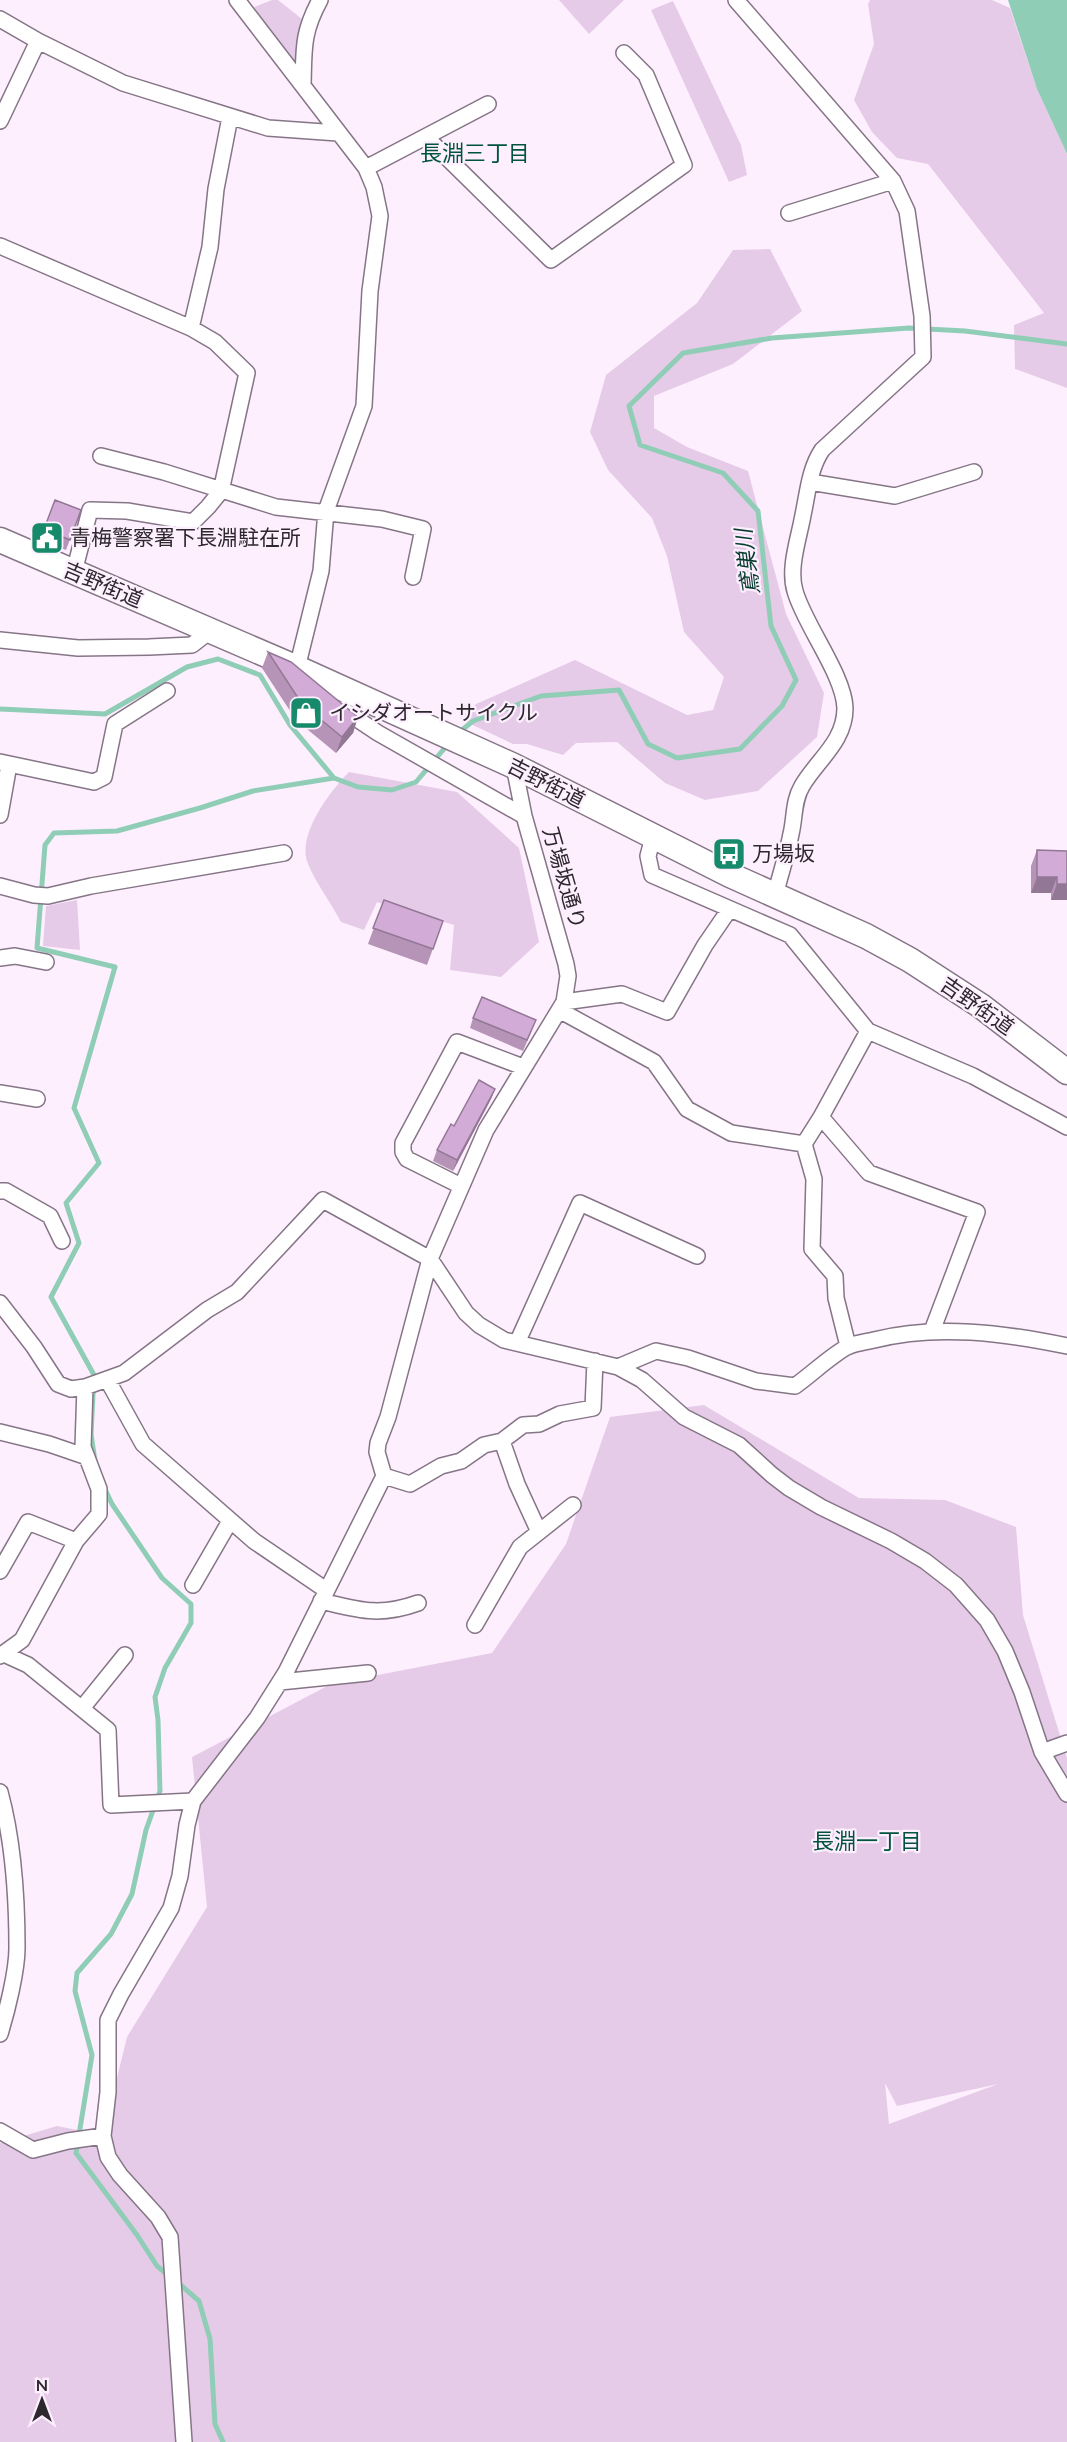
<svg xmlns="http://www.w3.org/2000/svg" width="1067" height="2442" viewBox="0 0 1067 2442" font-family="Lato,'Noto Sans JP',sans-serif">
  <style>
    .green { fill: #e5cbe7; fill-rule: evenodd }
    .water { fill: #90cdb6 }
    .lines { fill: none; stroke-linecap: round; stroke-linejoin: round }
    .stream { stroke: #90cdb6; stroke-width: 5 }
    .minor-casing { stroke: #857586; stroke-width: 18 }
    .trunk-casing { stroke: #857586; stroke-width: 27 }
    .minor { stroke: #fff; stroke-width: 15 }
    .trunk { stroke: #fff; stroke-width: 24 }
    .wall { fill: #b594b8 }
    .shaded-wall { fill: #937896 }
    .building { fill: #d2acd6; stroke: #937896; stroke-width: 1.5 }
    .labels { text-anchor: middle; stroke-width: 4.5; stroke-linejoin: round; paint-order: stroke }
    .poi-label { font-size: 21px; fill: #2d272e; stroke: #feefff; text-anchor: start }
    .street-label { font-size: 21px; fill: #2d272e; stroke: #feefff }
    .neighbourhood-label { font-size: 22px; fill: #00543f; stroke: #feefff }
    .water-label { font-size: 22px; font-style: italic; fill: #073d2e; stroke: #feefff }
  </style>
  <rect width="100%" height="100%" fill="#feefff"/>
  <path class="green" d="M272,0H278L302,19L299,62L294,65L254,7Z
    M559,0H624L589,34Z
    M870,0H992L1010,8L1037,89L1067,154V388L1015,369L1014,325L1044,313L928,164L897,158L872,132L854,100L874,44L868,4Z
    M673,1L741,145L747,175L729,182L651,10Z
    M770,249L802,311L733,364L654,396V428L687,447L748,471L786,614L824,693L817,737L758,791L705,800L665,783L617,742L576,743L563,755L527,744H513L460,719L476,704L575,660L687,715L713,710L724,677L684,632L667,556L652,518L608,470L590,432L606,375L697,303L733,250Z
    M349,772L457,792L519,848L539,942L501,977L450,970L454,925L377,902L364,930L341,922C332,904 313,879 307,861C298,833 331,790 349,772Z
    M77,900L80,950L43,946L46,906Z
    M704,1405L859,1498L945,1500L1016,1527L1023,1615L1067,1758V2442H0V2143L57,2126L103,2135L127,2037L207,1907L192,1757L331,1684L492,1653L566,1544L610,1417ZM885,2083L897,2106L998,2084L889,2124Z"/>
  <path class="water" d="M1008,0H1067V154L1037,89Z"/>
  <g class="lines">
    <path class="stream" d="M0,709L105,714L187,667L218,659L260,675L290,725L334,778
      M457,734L473,721L541,696L619,690L648,744L677,758L740,749L782,706L796,680L771,626L758,511L723,473L640,445L629,406L683,353L772,338L909,328L965,331L1067,344
      M95,1461L91,1434L94,1375L51,1297L79,1243L66,1203L99,1163L74,1108L115,967L37,948L45,845L54,833L117,831L200,808L253,791L334,778L358,787L392,790L416,782L449,743
      M104,1487L112,1504L162,1578L191,1604V1623L165,1668L155,1697L158,1720L160,1791L146,1830L132,1894L111,1934L77,1973L75,1991L92,2055L76,2153L137,2235L157,2266L168,2275
      M176,2281L199,2301L210,2339L215,2424L223,2442"/>
    <g class="minor-casing">
      <path id="minor" d="M237,0L366,168L374,187L380,216L370,291L364,406L326,511L321,571L297,668
        M736,0L893,181L907,211L922,316L923,357L822,450C809,470 808,492 803,515C799,538 788,568 795,591C804,624 844,675 845,708C845,742 817,760 802,786C793,801 795,818 791,834C787,855 780,875 775,896
        M0,19L38,41L123,83L268,128L338,133
        M303,86C304,49 302,33 320,0
        M0,121L38,41
        M426,137L551,260L684,165L646,75L624,53
        M366,168L488,104
        M789,213L893,181
        M0,246L191,328L215,342L247,373L221,491L208,507L193,522L127,511L90,510L74,572
        M191,328L210,247L216,189L230,117
        M101,456L164,472L276,507L382,519L423,529L413,577
        M810,482L895,496L974,472
        M0,640L78,648L149,647L192,645L210,631
        M342,709L378,733L524,816
        M0,762L94,782L104,777L115,724L167,691
        M514,766L524,816L566,964L568,976L564,1002
        M0,815L9,765
        M653,837L648,856L652,875L790,935L868,1031L973,1076L1067,1127
        M0,886L34,895L48,896L91,886L284,853
        M0,958L15,956L46,962
        M559,1010L654,1062L687,1109L731,1133L804,1144
        M868,1031L821,1117L869,1173L977,1212L932,1331
        M0,1093L37,1099
        M821,1117L804,1144L814,1179L812,1249L835,1276L836,1298L848,1346
        M461,1186L407,1159L403,1152V1143L457,1042L523,1067
        M0,1191H6L50,1216L62,1241
        M0,1303L34,1347L58,1384L71,1389L85,1387L124,1373L207,1310L237,1292L323,1200L430,1259L466,1313L479,1325L504,1340L618,1367L656,1351L688,1358L756,1381L795,1386C812,1374 829,1357 847,1347C855,1343 866,1342 874,1340C937,1324 1004,1333 1067,1346
        M517,1343L580,1203L697,1256
        M618,1367L642,1380L684,1417L739,1445L772,1475L789,1488L821,1507L891,1541L925,1561L956,1585L987,1620L1005,1651L1022,1692L1042,1752L1067,1794
        M107,1379L143,1444L254,1541L326,1590
        M0,1432L49,1444L87,1457
        M502,1441L517,1484L539,1532
        M384,1476L410,1484L441,1466L461,1461L484,1445L502,1441L523,1425L539,1424L560,1414L593,1408L595,1361
        M0,1571L28,1522L76,1541
        M193,1585L230,1521
        M321,1601C359,1610 379,1617 418,1603
        M475,1625L520,1547L573,1505
        M4,1654L28,1665L108,1730L111,1805L193,1801
        M0,1656L22,1640L76,1541L99,1514V1489L83,1447L85,1387
        M280,1682L368,1673
        M83,1707L125,1655
        M1042,1752L1067,1743
        M0,1792C13,1840 17,1899 17,1948C17,1971 7,2011 0,2034
        M0,2131L33,2150L68,2141L103,2136
        M184,2442L170,2237L158,2217L120,2175L108,2157L103,2136L108,2092V2020L121,1994L171,1908L180,1876L187,1825L193,1801L257,1718L286,1672L384,1476L377,1452L378,1443L388,1417L430,1259L486,1130L564,1002L622,994L667,1012L705,945L729,910"/>
    </g>
    <g class="trunk-casing">
      <path id="trunk" d="M0,540L297,668L514,766L730,875L866,936L910,960L981,1006L1067,1072"/>
    </g>
    <use href="#minor" class="minor"/>
    <use href="#trunk" class="trunk"/>
  </g>
  <path class="wall" d="M55,500L81,510L66,550L40,540Z
    M268,652L358,717L353,733L336,753L296,720L262,668Z
    M1037,850L1067,851V900H1051V893H1031V866Z
    M384,900L443,921L427,965L368,944Z
    M473,1018L532,1030L523,1051L470,1028Z
    M495,1089L491,1099L453,1171L433,1161L437,1150L454,1126Z"/>
  <path class="shaded-wall" d="M358,717L353,733L336,753L342,737Z
    M1037,877H1057L1051,893H1031Z
    M1057,884H1067V900H1051Z
    M495,1089L491,1099L453,1171L457,1160Z"/>
  <path class="building" d="M55,500L81,510L70,540L44,529Z
    M268,652L291,662L358,717L342,737L302,704Z
    M1037,850L1067,851V884H1057V877H1037Z
    M384,900L443,921L433,949L373,928Z
    M482,997L536,1020L527,1040L473,1018Z
    M479,1080L495,1089L457,1160L437,1150L451,1124L454,1126Z"/>
  <defs>
    <g id="civic-square" transform="scale(1.725)"><rect x="-9" y="-9" width="18" height="18" rx="4" fill="#178a6b" stroke="#feefff"/><path d="M-.6-6.5H3V-4.5H.6V-3L4-1V1h2V6H-6V1h2V-1L-.6-3ZM-1.2 2.5V6h2.4V2.5Z" fill="#fff"/></g>
    <g id="shop-square" transform="scale(1.725)"><rect x="-9" y="-9" width="18" height="18" rx="4" fill="#178a6b" stroke="#feefff"/><path d="M-5-2.5h2.3a2.7 3.5 0 0 1 5.4 0H5L5.5 6h-11ZM-1.5-2.5h3a1.5 2.3 0 0 0-3 0Z" fill="#fff"/></g>
    <g id="bus-square" transform="scale(1.725)"><rect x="-9" y="-9" width="18" height="18" rx="4" fill="#178a6b" stroke="#feefff"/><path d="M-5-6H5V4H4V6H2V4H-2V6H-4V4H-5ZM-3.5-4V0h7V-4ZM-3.5 1.2v1.5H-2V1.2ZM2 1.2v1.5H3.5V1.2Z" fill="#fff"/></g>
  </defs>
  <g fill-rule="evenodd">
    <use href="#civic-square" x="47" y="538"/>
    <use href="#shop-square" x="306" y="713"/>
    <use href="#bus-square" x="729" y="854"/>
  </g>
  <g class="labels">
    <g class="poi-label">
      <text x="70" y="545">青梅警察署下長淵駐在所</text>
      <text x="329" y="720">イシダオートサイクル</text>
      <text x="752" y="861">万場坂</text>
    </g>
    <g class="street-label">
      <text transform="translate(103 585) rotate(23)" y="7">吉野街道</text>
      <text transform="translate(546 783) rotate(27)" y="7">吉野街道</text>
      <text transform="translate(564 878) rotate(74)" y="7">万場坂通り</text>
      <text transform="translate(977 1006) rotate(35)" y="7">吉野街道</text>
    </g>
    <g class="neighbourhood-label">
      <text x="475" y="161">長淵三丁目</text>
      <text x="867" y="1849">長淵一丁目</text>
    </g>
    <g class="water-label">
      <text transform="translate(747 562) rotate(-97)" y="8">鳶巣川</text>
    </g>
  </g>
  <g transform="translate(42 2400)" stroke="#feefff" stroke-width="4.5" paint-order="stroke">
  <path d="M0-4.5L10 22L0 15L-10 22Z" fill="#2d272e"/>
  <text y="-9" font-size="16" font-weight="bold" text-anchor="middle" fill="#2d272e">N</text>
  </g>
</svg>
